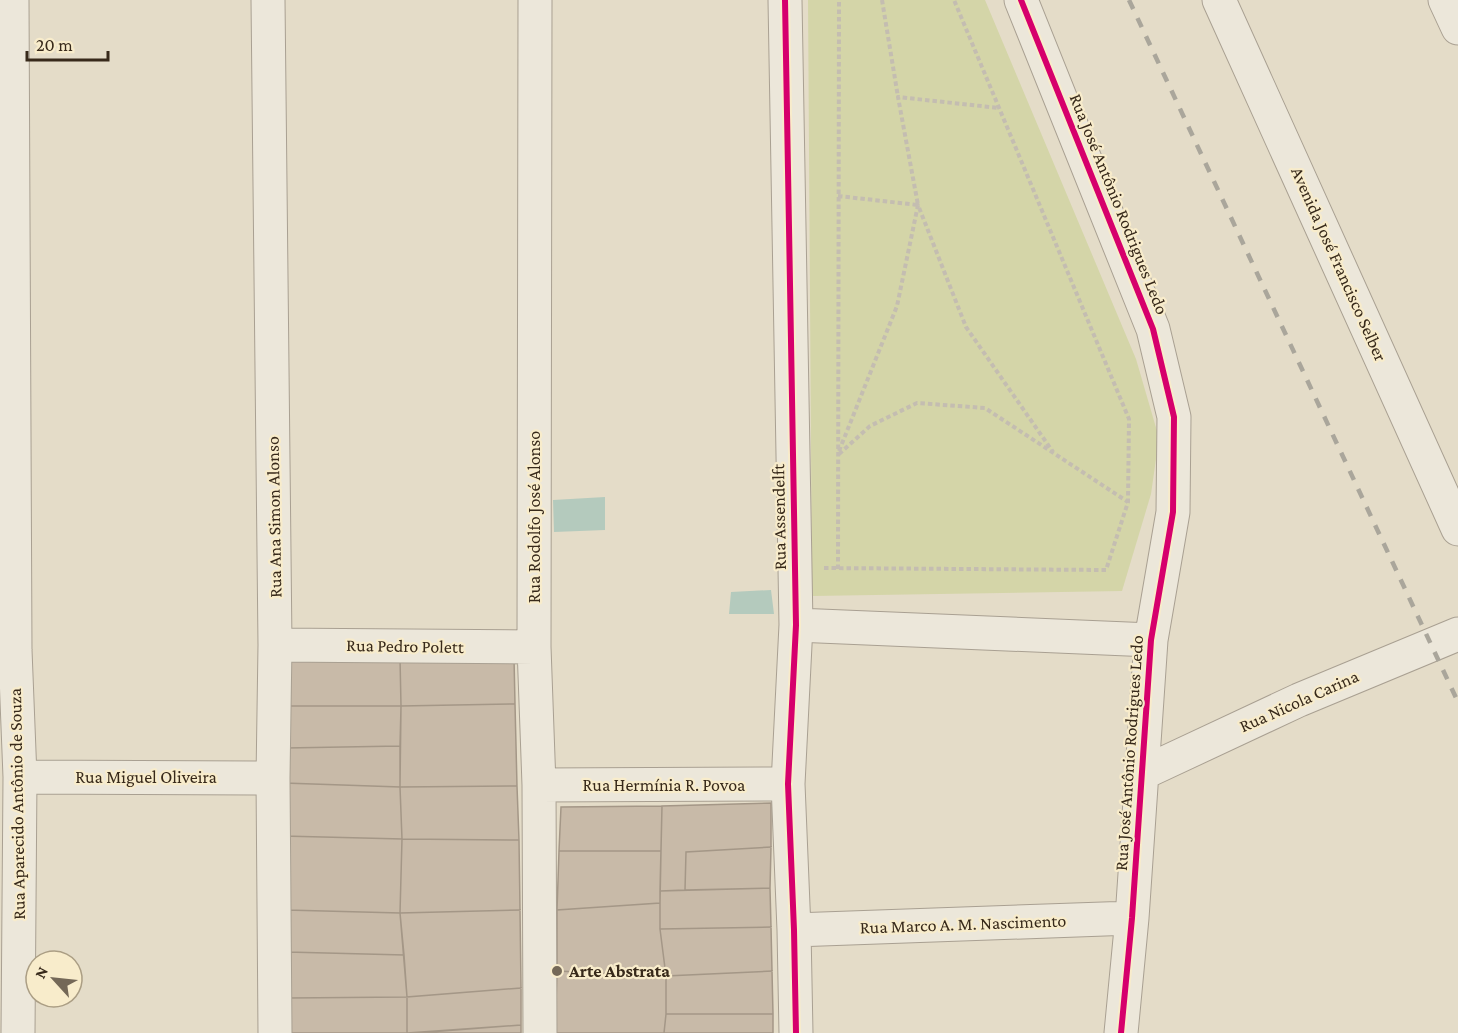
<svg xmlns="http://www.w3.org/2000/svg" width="1458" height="1033" viewBox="0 0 1458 1033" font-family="'Crimson Pro',serif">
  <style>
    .green { fill: #d4d5a8 }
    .water { fill: #b4cabd }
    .building { fill: #c8baa8; stroke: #a49787; stroke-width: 1.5 }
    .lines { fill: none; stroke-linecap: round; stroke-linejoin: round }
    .minor-casing { stroke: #a9a092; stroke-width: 35 }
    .path { stroke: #c4bdb1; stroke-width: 4; stroke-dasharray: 4.5 3; stroke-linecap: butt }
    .minor { stroke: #ece7da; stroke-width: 33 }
    .rail { stroke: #aaa69b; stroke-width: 4.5; stroke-dasharray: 10 10; stroke-linecap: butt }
    .cycleway-casing { stroke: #f8eccb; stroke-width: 10 }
    .cycleway { stroke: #d6006c; stroke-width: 6 }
    .poi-dot { fill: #746857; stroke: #f8eccb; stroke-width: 2 }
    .labels { text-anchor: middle; stroke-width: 4.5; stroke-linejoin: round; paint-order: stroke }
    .street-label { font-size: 18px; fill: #37291a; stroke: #f8eccb }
    .poi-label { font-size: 18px; font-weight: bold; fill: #37291a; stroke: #f8eccb; text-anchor: start }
  </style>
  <rect width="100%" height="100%" fill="#e4dcc8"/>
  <path class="green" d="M808,0H985L1136,359L1159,438L1151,494L1122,591L812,596Z"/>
  <path class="water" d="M605,497V530L554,532L553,500Z
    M771,590L774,614H729L731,592Z"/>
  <path class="building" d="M400,658H514L515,704L401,706Z
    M400,658L401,706H286L284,659Z
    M515,704L517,786L400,787L401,706Z
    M286,706H401L400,746L286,748Z
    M400,746V787L284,783L286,748Z
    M284,783L400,787L402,839L283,836Z
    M517,786L519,840L402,839L400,787Z
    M771,803V847L686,852L685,890L660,891L662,806Z
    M662,806L661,851H559L561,807Z
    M283,836L402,839L400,913L286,910Z
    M402,839L519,840L520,910L400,913Z
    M771,847L770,888L685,890L686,852Z
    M559,851H661L660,903L557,910Z
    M770,888L771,927L660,929V891Z
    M660,903V929L666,976L557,971V910Z
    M286,910L400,913L404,955L287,952Z
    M520,910L521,988L407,997L400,913Z
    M771,927L772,971L666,976L660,929Z
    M287,952L404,955L407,997L288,998Z
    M557,971L666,976V1014L664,1033H555Z
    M772,971L773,1014H666V976Z
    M521,988V1025L407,1033V997Z
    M407,997V1033H288V998Z
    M666,1014H773V1033H664Z
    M521,1025V1033H417Z"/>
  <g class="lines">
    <g class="minor-casing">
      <path id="minor" d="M12,0L15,650L20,777L18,1033
        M268,0L275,645L273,778L275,1033
        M535,0L534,647L539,785L540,1033
        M785,0L796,625L788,784L794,930L796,1033
        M1021,0L1153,329L1174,417L1173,512L1151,640L1132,918L1121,1033
        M1219,0L1458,529
        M1445,0L1458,28
        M796,625L1151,640
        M275,645L534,647
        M1143,773L1299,700L1458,634
        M20,777L273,778
        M539,785L788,784
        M794,930L1132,918"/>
    </g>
    <path class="path" d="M882,0L898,97
      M838,196L918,205L898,97L999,108
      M839,451L897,306L918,205L966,327L1053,452
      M839,454L870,426L917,403L985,408L1128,502
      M824,568L1106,570L1128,502L1129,419L954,0
      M838,569L839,0"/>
    <use href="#minor" class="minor"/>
    <path class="rail" d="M1129,0L1458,702"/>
    <g class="cycleway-casing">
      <path id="cycleway" d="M785,0L796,625L788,784L794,930L796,1033
        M1021,0L1153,329L1174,417L1173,512L1151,640L1132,918L1121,1033"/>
    </g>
    <use href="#cycleway" class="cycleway"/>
  </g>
  <circle class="poi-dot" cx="557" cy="971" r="6"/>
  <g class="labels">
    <g class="street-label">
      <text transform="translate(1119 204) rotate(68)" y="6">Rua José Antônio Rodrigues Ledo</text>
      <text transform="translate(1339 264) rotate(66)" y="6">Avenida José Francisco Selber</text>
      <text transform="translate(274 517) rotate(-91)" y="6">Rua Ana Simon Alonso</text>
      <text transform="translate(534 517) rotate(-90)" y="6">Rua Rodolfo José Alonso</text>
      <text transform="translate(779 517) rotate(-91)" y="6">Rua Assendelft</text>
      <text transform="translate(405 646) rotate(1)" y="6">Rua Pedro Polett</text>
      <text transform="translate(1299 701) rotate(-24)" y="6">Rua Nicola Carina</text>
      <text transform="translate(1129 753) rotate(-86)" y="6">Rua José Antônio Rodrigues Ledo</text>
      <text x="146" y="783">Rua Miguel Oliveira</text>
      <text x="664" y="791">Rua Hermínia R. Povoa</text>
      <text transform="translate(17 804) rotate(-91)" y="6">Rua Aparecido Antônio de Souza</text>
      <text transform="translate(963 924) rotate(-2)" y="6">Rua Marco A. M. Nascimento</text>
    </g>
    <g class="poi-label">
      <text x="569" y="977">Arte Abstrata</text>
    </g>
  </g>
  <g transform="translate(54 979) rotate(297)"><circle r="28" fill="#f8eccb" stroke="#ab9e84" stroke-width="1.5"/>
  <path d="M0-4.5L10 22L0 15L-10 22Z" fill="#746857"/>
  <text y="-9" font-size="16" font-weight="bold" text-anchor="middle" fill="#37291a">N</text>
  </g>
  <path d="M27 51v9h81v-9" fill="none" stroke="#37291a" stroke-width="3"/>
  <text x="36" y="51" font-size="18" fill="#37291a" stroke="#f8eccb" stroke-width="4.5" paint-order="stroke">20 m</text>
</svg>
